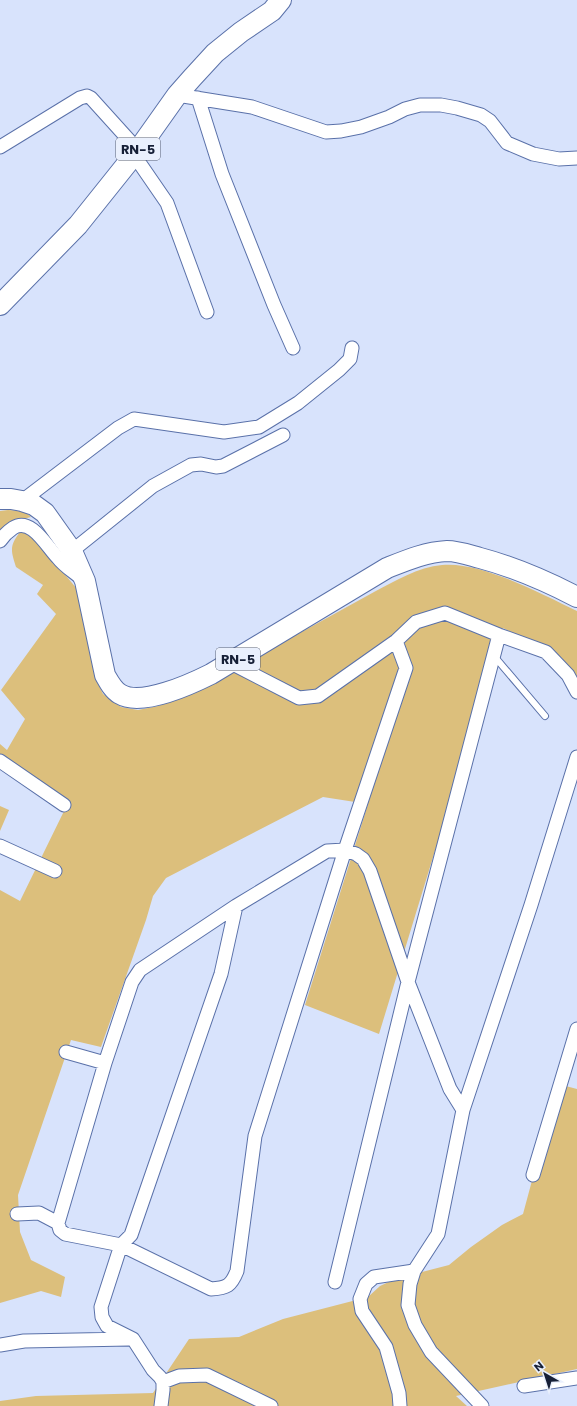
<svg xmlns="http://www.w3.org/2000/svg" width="577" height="1406" viewBox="0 0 577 1406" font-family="Poppins,sans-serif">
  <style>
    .green { fill: #dcbf7c }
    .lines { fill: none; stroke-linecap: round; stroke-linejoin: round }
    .service-casing { stroke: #5a71a9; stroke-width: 8 }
    .minor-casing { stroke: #5a71a9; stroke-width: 15 }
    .primary-casing { stroke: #5a71a9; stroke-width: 22 }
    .service { stroke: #fff; stroke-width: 6 }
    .minor { stroke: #fff; stroke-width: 13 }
    .primary { stroke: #fff; stroke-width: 20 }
    .labels { text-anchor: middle; stroke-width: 3.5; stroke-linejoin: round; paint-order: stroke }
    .shield { fill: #eaf0fd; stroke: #565e72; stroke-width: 1 }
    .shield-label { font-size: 13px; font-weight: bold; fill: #172037 }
  </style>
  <rect width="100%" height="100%" fill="#d8e3fc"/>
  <path class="green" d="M8,510L24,511L31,517L12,522L0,531V511Z
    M28,530L77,589L90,645L95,677L103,694L121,707L138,710L158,706L189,694L374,592C395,581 418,567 442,565C481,561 541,594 577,611V684L562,658L503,628L379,1034L305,1005L368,804L323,797L166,878L153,896L146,920L101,1047L71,1040L18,1195L20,1232L31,1260L65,1277L61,1297L41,1291L0,1303V890L20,901L66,807L0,758V744L7,750L25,719L1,690L56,614L37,594L43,585L16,567C11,551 9,546 20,532Z
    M0,806L9,810L0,831Z
    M558,1084L577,1089V1369L456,1396L467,1406H0V1401L36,1396L153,1393L189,1339L239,1337L283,1319L368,1297L380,1286L395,1279L449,1265L471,1247L502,1225L523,1214Z"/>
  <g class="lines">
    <g class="service-casing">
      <path id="service" d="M494,656L545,716"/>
    </g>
    <g class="minor-casing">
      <path id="minor" d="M177,95L252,107L326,132L341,131L361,127L389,117L405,109L420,105H441L457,108L481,115L490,121L507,143L533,154L559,159L577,158
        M198,98L222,174L274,305L293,348
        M0,147L80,98L87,96L91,98L138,150
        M134,155L167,203L207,312
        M22,501L118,428L134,419L224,432L259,427L298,403L339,370L350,359L352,348
        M0,541C4,535 7,532 13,528C31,516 47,547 58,558C64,566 74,572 82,579
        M72,551L153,486L191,465L201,464L216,467L223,466L283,435
        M396,641L406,668L345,850L255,1136L237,1271C231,1286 227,1288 211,1289L121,1245L65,1234L60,1230L58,1223L105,1063L132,982L140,970L236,906L327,851L345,850L356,854L363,859L370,871L408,982L450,1089L463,1110
        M231,663L299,698L318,696L396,641L416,622L445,613L499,635L546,652L568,675L577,692
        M0,761L64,805
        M0,846L55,871
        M66,1052L105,1063
        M533,1175L577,1029
        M17,1214L39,1213L58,1223
        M335,1282L408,982L499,635
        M0,1345L24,1341L129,1339
        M163,1382L179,1376L207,1375L271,1406
        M524,1386L577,1378
        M161,1406L163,1390V1382L160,1377L153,1370L133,1339L107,1326L102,1317L101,1307L121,1245L131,1235L221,974L236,906
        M400,1406L399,1393L386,1347L362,1311L360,1299L366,1284L374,1277L414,1271
        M482,1406L431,1352L415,1325L408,1305L410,1284L414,1271L438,1234L463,1110L531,905L577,757"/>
    </g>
    <g class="primary-casing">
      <path id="primary" d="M0,305L78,225L138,150L177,95L192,78L215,53L241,32L272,11L281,0
        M0,499H11L22,501L34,505L45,513L72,551L85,581L105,675C109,682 113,690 120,694C141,707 191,684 211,674L387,568C407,560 426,552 447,551C458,551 469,555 480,558C514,567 546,581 577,597"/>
    </g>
    <use href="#service" class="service"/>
    <use href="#minor" class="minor"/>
    <use href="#primary" class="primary"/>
  </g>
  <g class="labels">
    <g class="shield">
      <rect x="116" y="138" width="44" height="22" rx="3"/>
      <rect x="216" y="648" width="44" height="22" rx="3"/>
    </g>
    <g class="shield-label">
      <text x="138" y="154">RN-5</text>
      <text x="238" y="664">RN-5</text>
    </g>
  </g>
  <g transform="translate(545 1374) rotate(321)" stroke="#eaf0fd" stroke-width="3" paint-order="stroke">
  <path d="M0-3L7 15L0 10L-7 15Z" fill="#172037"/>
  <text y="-6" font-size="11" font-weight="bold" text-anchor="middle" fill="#172037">N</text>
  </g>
</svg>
